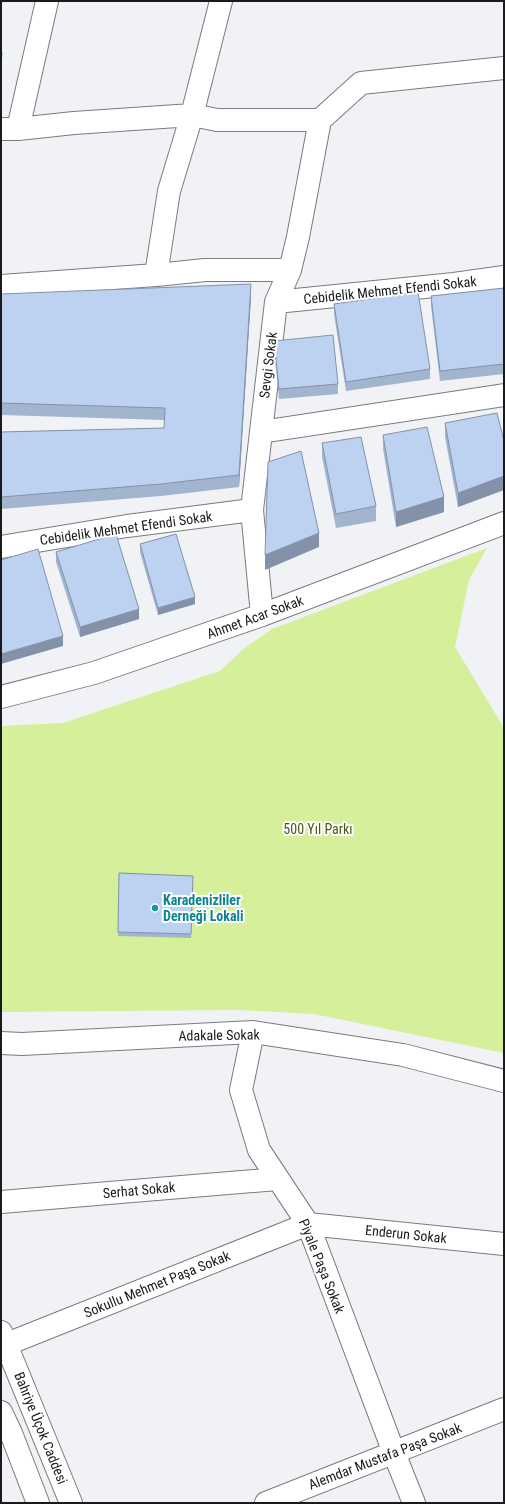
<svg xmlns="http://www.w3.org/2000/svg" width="505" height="1504" viewBox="0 0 505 1504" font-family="'Roboto Condensed',sans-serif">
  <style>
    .green { fill: #d5ef9b }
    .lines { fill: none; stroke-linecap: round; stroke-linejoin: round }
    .minor-casing { stroke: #797b7e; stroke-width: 24 }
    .tertiary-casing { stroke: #797b7e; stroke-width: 24 }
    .minor { stroke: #fff; stroke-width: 22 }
    .tertiary { stroke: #fff; stroke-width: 22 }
    .wall { fill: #a3b4cf }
    .shaded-wall { fill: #8492a9 }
    .building { fill: #bdd1f1; stroke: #8492a9 }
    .culture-dot { fill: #0f9aa8; stroke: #fff; stroke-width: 1.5 }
    .labels { text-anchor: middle; stroke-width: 4; stroke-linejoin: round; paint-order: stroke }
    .street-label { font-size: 14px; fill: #191a1b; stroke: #fff }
    .park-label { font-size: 14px; fill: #485815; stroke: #fff }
    .culture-label { font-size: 14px; font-weight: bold; fill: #0d838f; stroke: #fff; text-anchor: start }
  </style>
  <rect width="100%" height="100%" fill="#f0f2f6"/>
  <path class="green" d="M487,548L469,580L455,647L504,728V1053L314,1014L239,1010L1,1012V726L63,723L220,671L242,650L272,629Z"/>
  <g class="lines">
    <g class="minor-casing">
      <path id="minor" d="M221,1L192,115L217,120H320L361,83L504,68
        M1,129H18L74,123L192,115L169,191L156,275
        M18,129L47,1
        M1,286L156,275L205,270H290
        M276,302L454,284L504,277
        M261,432L504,395
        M1,547L127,526L252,510
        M262,615L252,510L276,302L290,270L298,237L320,120
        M1,697L94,673L262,615L504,523
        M253,1032L241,1090L259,1150L308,1224L394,1453L414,1503
        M1,1043L22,1044L253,1032L403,1055L504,1081
        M1,1202L278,1179
        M7,1344L308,1224L504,1244
        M266,1503L504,1409"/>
    </g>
    <g class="tertiary-casing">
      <path id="tertiary" d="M1,1332L71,1503
        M1,1412L11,1433L38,1503"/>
    </g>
    <use href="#minor" class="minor"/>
    <use href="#tertiary" class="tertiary"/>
  </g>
  <path class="wall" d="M504,288V374L440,381L431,306V296Z
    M1,294L251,296L239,487L161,496L1,509V432L164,428V420L1,415Z
    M334,304L430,369V379L346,391L334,314Z
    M274,341L338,384V394L279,399L274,351Z
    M445,423L504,441V490L458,507L445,437Z
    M383,435L444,512L396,527L383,449Z
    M322,443L376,506V521L336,528L322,457Z
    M140,544L195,604L158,615L140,552Z
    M56,552L139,619L80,637L56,562Z
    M119,873L193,876L191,938L118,936Z"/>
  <path class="shaded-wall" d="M2,52V66L1,82V67Z
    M251,284V296L239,487V475Z
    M504,476V490L458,507V493Z
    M444,497V512L396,527V512Z
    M319,533V547L265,570V555Z
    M195,597V604L158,615V608Z
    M139,609V619L80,637V627Z
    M63,636V646L1,664V654Z"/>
  <path class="building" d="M1,51L2,52L1,67Z
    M251,284L239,475L161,484L1,497V432L164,428L165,408L1,403V294Z
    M504,288V364L440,371L431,296Z
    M418,292L430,369L346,382L334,304Z
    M333,335L338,384L279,389L274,341Z
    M497,413L504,441V476L458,493L445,423Z
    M427,427L444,497L396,512L383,435Z
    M361,437L376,506L336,514L322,443Z
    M301,451L319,533L265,555L268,462Z
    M116,534L139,609L80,627L56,552Z
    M176,534L195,597L158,608L140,544Z
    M38,549L63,636L1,654V560Z
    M119,873L193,876L191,934L118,932Z"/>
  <circle class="culture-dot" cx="155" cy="908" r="4"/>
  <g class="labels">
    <g class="street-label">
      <text transform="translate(390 290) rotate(-6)" y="5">Cebidelik Mehmet Efendi Sokak</text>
      <text transform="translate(268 365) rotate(-83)" y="5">Sevgi Sokak</text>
      <text transform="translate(126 528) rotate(-8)" y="5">Cebidelik Mehmet Efendi Sokak</text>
      <text transform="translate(255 617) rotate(-20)" y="5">Ahmet Acar Sokak</text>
      <text transform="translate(219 1035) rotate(-1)" y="5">Adakale Sokak</text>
      <text transform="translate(139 1190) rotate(-5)" y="5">Serhat Sokak</text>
      <text transform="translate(406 1234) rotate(6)" y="5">Enderun Sokak</text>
      <text transform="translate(322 1266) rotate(68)" y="5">Piyale Paşa Sokak</text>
      <text transform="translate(157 1284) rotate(-22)" y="5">Sokullu Mehmet Paşa Sokak</text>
      <text transform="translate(41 1428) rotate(68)" y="5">Bahriye Üçok Caddesi</text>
      <text transform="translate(385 1456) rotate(-21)" y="5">Alemdar Mustafa Paşa Sokak</text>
    </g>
    <g class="park-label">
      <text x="318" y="834">500 Yıl Parkı</text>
    </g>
    <g class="culture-label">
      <text x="163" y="905">Karadenizliler<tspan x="163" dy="16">Derneği Lokali</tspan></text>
    </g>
  </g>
  <rect width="505" height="1504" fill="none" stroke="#191a1b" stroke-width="4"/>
</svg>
